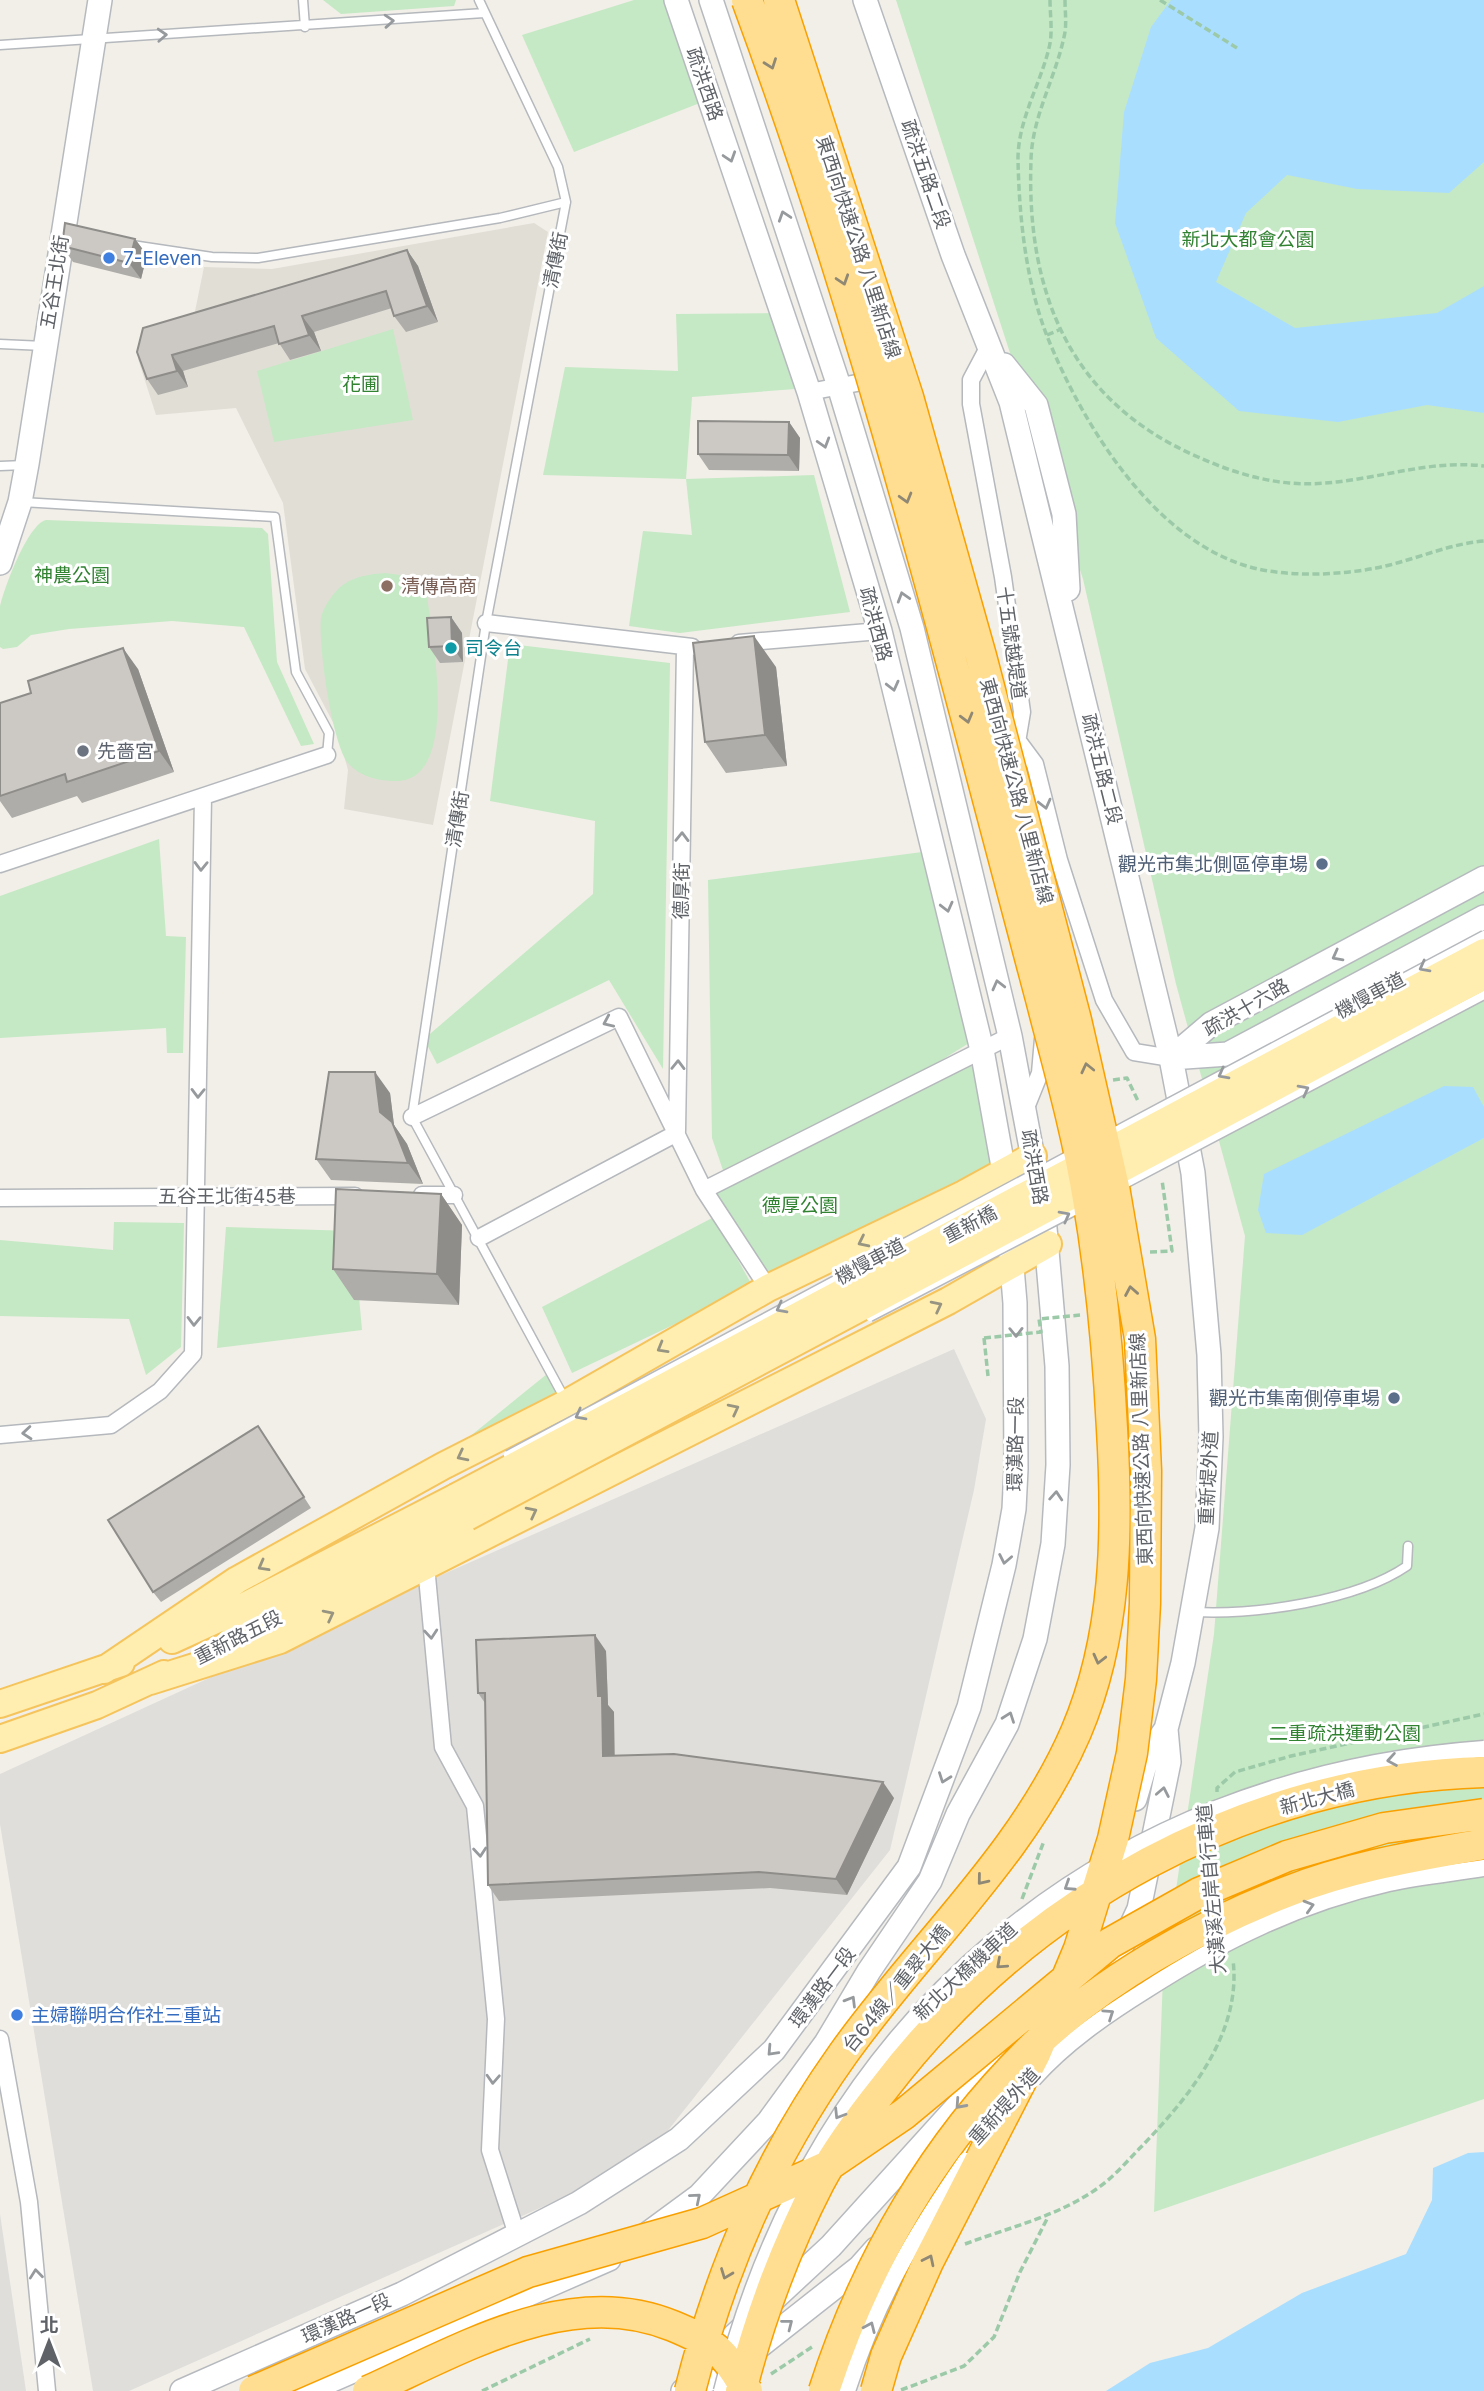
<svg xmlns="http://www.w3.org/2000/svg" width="1484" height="2391" viewBox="0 0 1484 2391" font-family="Inter,'Noto Sans TC',sans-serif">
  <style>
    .industrial { fill: #e0deda }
    .education { fill: #e1ded6 }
    .green { fill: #c5e9c4 }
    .water { fill: #aadeff }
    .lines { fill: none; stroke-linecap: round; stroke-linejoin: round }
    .lane-casing { stroke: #b5b8bc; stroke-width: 11 }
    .street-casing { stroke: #b5b8bc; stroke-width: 19 }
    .secondary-casing { stroke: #b6babf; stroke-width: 26 }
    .primary-casing { stroke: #f6c45c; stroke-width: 30 }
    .path { stroke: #9ccaa8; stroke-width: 3.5; stroke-dasharray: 7 3.5; stroke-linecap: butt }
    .lane { stroke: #fff; stroke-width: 8 }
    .street { stroke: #fff; stroke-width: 16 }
    .secondary { stroke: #fff; stroke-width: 23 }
    .primary { stroke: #ffeeaf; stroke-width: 26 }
    .lane-bridge-casing { stroke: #b5b8bc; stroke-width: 11; stroke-linecap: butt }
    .street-bridge-casing { stroke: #b5b8bc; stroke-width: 19; stroke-linecap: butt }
    .primary-bridge-casing { stroke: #f6c45c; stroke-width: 30; stroke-linecap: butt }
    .highway-bridge-casing { stroke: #f9a000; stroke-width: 33; stroke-linecap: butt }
    .path-bridge { stroke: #9ccaa8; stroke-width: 3.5; stroke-dasharray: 7 3.5; stroke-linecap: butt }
    .lane-bridge { stroke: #fff; stroke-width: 8 }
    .street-bridge { stroke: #fff; stroke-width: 16 }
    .primary-bridge { stroke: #ffeeaf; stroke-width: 26 }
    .highway-bridge { stroke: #ffde91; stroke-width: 30 }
    .wall { fill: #afada9 }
    .shaded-wall { fill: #8f8d8a }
    .building { fill: #ccc9c5; stroke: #8f8d8a; stroke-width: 2 }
    .oneway { stroke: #979a9d }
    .oneway2 { stroke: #8f8874 }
    .oneway3 { stroke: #979481 }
    .shop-dot { fill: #3f7fe0; stroke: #fff; stroke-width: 2.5 }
    .education-dot { fill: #8d6e63; stroke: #fff; stroke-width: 2.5 }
    .culture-dot { fill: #0f9aa8; stroke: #fff; stroke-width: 2.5 }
    .worship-dot { fill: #6b7280; stroke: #fff; stroke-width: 2.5 }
    .service-dot { fill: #5c6f8a; stroke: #fff; stroke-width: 2.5 }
    .labels { text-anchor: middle; stroke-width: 6; stroke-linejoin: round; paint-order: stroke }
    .street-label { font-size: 19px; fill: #5f6368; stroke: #fff }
    .park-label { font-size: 19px; fill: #318332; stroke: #fff }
    .shop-label { font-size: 19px; fill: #366cbe; stroke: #fff; text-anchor: start }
    .education-label { font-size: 19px; fill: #785e54; stroke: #fff; text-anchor: start }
    .culture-label { font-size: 19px; fill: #0d838f; stroke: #fff; text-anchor: start }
    .worship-label { font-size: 19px; fill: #5b616d; stroke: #fff; text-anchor: start }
    .service-label { font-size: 19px; fill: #4e5e75; stroke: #fff; text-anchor: end }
  </style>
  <rect width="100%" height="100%" fill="#f1efe8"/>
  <path class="industrial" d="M954,1349L986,1419L974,1490L890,1850L643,2162L129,2391H93L0,1824V1774L244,1662Z
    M0,2214L26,2391H0Z"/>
  <path class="education" d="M534,223L548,232L433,825L344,809L348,770L337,730L305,669L283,503L236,408L156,415L138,359L153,335L192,326L204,267L272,269Z"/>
  <path class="green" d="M323,0H456L454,6L341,14Z
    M634,0H671L705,101L574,152L522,35Z
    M896,0H1484V2099L1154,2212L1163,1977L1214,1634L1245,1236L1176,984L1083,579Z
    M779,313L795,389L692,397L686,479L814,475L850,612L680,633L629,626L643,531L692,535L686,479L543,475L565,367L678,371L676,314Z
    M393,329L413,420L274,442L257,371Z
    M46,520L262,528L268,534L277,662L314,744L301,746L244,627L172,621L69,629L31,635L17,647L3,649L0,647C0,634 0,619 0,607C4,588 28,524 46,520Z
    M385,573L400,575L427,596C432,636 461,781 396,781C379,781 360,777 348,763C332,743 318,644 321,618C322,612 327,603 330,599C344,578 362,575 385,573Z
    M510,644L670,663L663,1069L609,980L437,1064L424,1039L593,894L595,821L490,801Z
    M159,839L166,936L186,937L183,1053H167L166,1028L0,1038V896Z
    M930,851L974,1040L864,1108L994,1043L1005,1153L980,1174L769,1284L713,1186L726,1179L712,1138L708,880Z
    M714,1217L753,1287L572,1373L542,1307Z
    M114,1222L184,1223L181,1347L146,1375L129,1319L0,1316V1240L113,1250Z
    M226,1227L353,1231L362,1330L217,1348Z
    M547,1374L556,1393L463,1442Z"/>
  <path class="water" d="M1171,0H1484V162L1449,193L1357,189L1287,175L1246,213L1216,282L1295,328L1437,313L1484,286V413L1427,405L1338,422L1239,411L1156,338L1115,223L1124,112L1151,27Z
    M1444,1086L1473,1087L1484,1107V1138L1302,1235L1266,1233L1258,1210L1264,1174Z
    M1484,2152V2391H1106L1150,2363L1208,2348L1302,2293L1406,2254L1432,2200L1433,2168L1468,2153Z"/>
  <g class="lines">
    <g class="lane-casing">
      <path id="lane" d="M303,0L305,27
        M479,0L558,167L566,202
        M0,45L484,13
        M132,245L212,257L258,258L500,218L566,202L486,623L412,1117L566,1401
        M0,344L44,346
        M0,466L25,465
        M22,502L275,517L296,672L329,733L327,755
        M1194,1612C1256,1615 1356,1601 1407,1566L1408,1546"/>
    </g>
    <g class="street-casing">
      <path id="street" d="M989,346L971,380V404L1003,577L1022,712L1016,748
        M809,392L878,379
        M486,623L692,647
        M739,643L880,631
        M1009,729L1035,764L1059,860L1104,1000L1134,1052L1171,1058
        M0,864L327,755
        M1025,1110L1040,1073L1043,1039
        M412,1117L619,1017L704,1190L768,1288
        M677,1131L685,648
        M704,1190L1010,1036
        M422,1195H454
        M0,1198L355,1196
        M479,1238L677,1133
        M0,1435L111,1425L160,1391L193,1354L203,797
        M426,1566L443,1747L475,1806L496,2019L490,2150L517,2235
        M0,2039L29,2202L47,2391"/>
    </g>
    <g class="secondary-casing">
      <path id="secondary" d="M711,0L839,386L912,628L1010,1036L1036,1174
        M865,0L953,255L1011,402L1171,1058L1193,1173L1209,1355L1211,1437L1207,1528L1183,1663L1166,1729L1169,1762L1139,1909L1101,1991
        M1004,365L1036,405L1064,514L1068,589
        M0,563L20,502L27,464L100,0
        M1171,1058L1211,1024L1484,878
        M1171,1058L1228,1054L1484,917
        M1135,1799L1148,1755L1166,1729
        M939,2179L995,2115
        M646,2235L699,2196L769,2121L826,2043L869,1971L930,1881L958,1814L1007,1724L1035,1639L1053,1544L1058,1465L1057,1366L1045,1228
        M706,2362L831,2246L1041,2014
        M182,2391L402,2294L579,2203L679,2139L774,2050L909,1867L969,1707L1004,1565L1014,1509L1016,1469L1015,1303L1004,1172L982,1050L880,631L809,392L676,0
        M307,2391L609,2259
        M683,2391L728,2371L860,2267L876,2249"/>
    </g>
    <g class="primary-casing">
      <path id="primary" d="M172,1640L231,1613L456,1497
        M230,1642L467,1517
        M104,1670L237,1580L443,1466L567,1403L768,1288L964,1194L1033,1156
        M150,1681L280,1640L948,1301L1048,1244
        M0,1704L121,1663
        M0,1739L97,1705L164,1674"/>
    </g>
    <path class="path" d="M1050,0C1050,15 1053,33 1049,48C1040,85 1018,120 1018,159C1019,217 1026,282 1047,336C1085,431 1165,560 1276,572C1309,576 1344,574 1376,568C1413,561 1447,544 1484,541
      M1065,0C1065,12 1067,26 1064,37C1055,79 1032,117 1031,160C1026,294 1071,402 1198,457C1227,470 1257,480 1289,483C1356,489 1419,458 1484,466
      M1160,0L1237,48
      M1047,335L1059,330
      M1113,1080L1127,1078L1139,1103
      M1150,1252L1172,1251L1162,1180
      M984,1338L988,1376
      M1217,1792V1788L1235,1772L1291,1756L1484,1714
      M1022,1899L1044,1841
      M965,2244C1013,2226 1067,2214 1107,2181C1119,2171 1130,2158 1141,2147C1188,2098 1242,2034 1233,1960
      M771,2374L812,2347
      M901,2390L964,2366L994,2337L1020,2272L1048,2217
      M482,2391L590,2339"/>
    <use href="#lane" class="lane"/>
    <use href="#street" class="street"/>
    <use href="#secondary" class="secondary"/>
    <use href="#primary" class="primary"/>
    <g class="lane-bridge-casing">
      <path id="lane-bridge" d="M1110,1134L1484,935
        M1121,1186L1484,995
        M870,1317L1082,1207
        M508,1455L1073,1153"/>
    </g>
    <g class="street-bridge-casing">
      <path id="street-bridge" d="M1033,2079C1065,2043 1106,2015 1146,1990C1222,1941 1300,1903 1389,1883C1420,1876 1453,1873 1484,1868
        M722,2391C814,2019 1101,1777 1484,1749
        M847,2391C875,2303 913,2237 966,2161"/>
    </g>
    <g class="primary-bridge-casing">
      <path id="primary-bridge" d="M456,1497L1484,952
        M467,1517L1484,976"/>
    </g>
    <g class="highway-bridge-casing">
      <path id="highway-bridge" d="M779,0L908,397L981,656L1076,1020L1114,1187L1140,1339L1146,1471L1145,1603L1141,1679L1132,1753L1113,1839L1079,1949L1035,2054L928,2262L886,2356L876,2391
        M254,2391L528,2272L702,2223L826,2167L904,2114L1110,1943L1199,1893L1287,1856L1384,1828L1484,1814
        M368,2391C462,2349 570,2283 673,2326C714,2343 725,2351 747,2391
        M690,2391C721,2267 769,2158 843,2054C919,1947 1023,1855 1076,1732C1117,1636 1118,1531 1112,1429C1108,1351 1101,1275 1088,1199C1077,1131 1058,1065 1041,999C1019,916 997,833 975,750C908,497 838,245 747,0
        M741,2391C759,2319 785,2249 819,2183C837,2149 861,2117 885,2087C1027,1901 1249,1778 1484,1772
        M824,2391C865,2263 936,2141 1033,2047C1102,1980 1200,1925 1289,1891C1352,1866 1418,1856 1484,1844"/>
    </g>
    <path class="path-bridge" d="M984,1338L1041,1332L1039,1319L1080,1315"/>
    <use href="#lane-bridge" class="lane-bridge"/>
    <use href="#street-bridge" class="street-bridge"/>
    <use href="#primary-bridge" class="primary-bridge"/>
    <use href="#highway-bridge" class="highway-bridge"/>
  </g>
  <path class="wall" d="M135,239L147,255L141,279L73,262L62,246Z
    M407,250L418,266L438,322L406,332L394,316L392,308L314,332L321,351L290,360L279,343L183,371L188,387L158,395L147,379L137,352Z
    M789,422L800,438L799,471L709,470L698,454Z
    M451,617L462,633L463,662L440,663L429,647Z
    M776,667L787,766L726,773L705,742Z
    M138,669L174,772L82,803L77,796L12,818L0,801V703Z
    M390,1093L394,1125L407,1144L423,1184L331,1180L316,1159Z
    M441,1194L462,1225L459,1305L354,1300L333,1269Z
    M258,1426L311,1508L161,1602L153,1592Z
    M606,1651L608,1705L614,1712V1755L894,1798L847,1895L770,1888L499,1901L488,1885L485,1703L478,1693Z"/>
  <path class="shaded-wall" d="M135,239L147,255L141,279L129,263Z
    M407,250L418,266L438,322L427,306Z
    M302,316L314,332L321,351L309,335Z
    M172,355L183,371L188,387L177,371Z
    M789,422L800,438L799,471L788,455Z
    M451,617L462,633L463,662L452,646Z
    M754,636L776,667L787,766L765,735Z
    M123,648L138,669L174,772L159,751Z
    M375,1072L390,1093L394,1125L407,1144L423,1184L408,1163L380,1112Z
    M441,1194L462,1225L459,1305L437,1274Z
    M595,1635L606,1651L608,1705L614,1712L615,1772L603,1756L598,1696Z
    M883,1782L894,1798L847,1895L836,1879Z"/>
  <path class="building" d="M65,223L135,239L129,263L62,246Z
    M407,250L427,306L394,316L386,291L302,316L309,335L279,344L274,326L172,355L177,371L147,379L137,352L143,328Z
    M698,421L789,422L788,455L698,454Z
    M451,617L452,646L429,647L427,618Z
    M754,636L765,735L705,742L693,643Z
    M123,648L159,751L67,782L65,774L0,796V703L31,693L28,681Z
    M329,1072H375L380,1112L392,1122L408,1163L316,1159Z
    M336,1189L441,1194L437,1274L333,1269Z
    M258,1426L304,1497L153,1592L108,1520Z
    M595,1635L598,1696H602L603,1756L674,1754L883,1782L836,1879L759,1872L488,1885L485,1693H478L476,1640Z"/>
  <defs><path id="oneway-chevron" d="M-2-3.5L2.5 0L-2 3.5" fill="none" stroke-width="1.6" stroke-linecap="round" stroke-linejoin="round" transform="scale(1.75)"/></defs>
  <g class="oneway">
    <use href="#oneway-chevron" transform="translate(389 21) rotate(-4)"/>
    <use href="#oneway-chevron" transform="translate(162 35) rotate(-3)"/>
    <use href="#oneway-chevron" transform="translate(730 157) rotate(72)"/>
    <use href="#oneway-chevron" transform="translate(784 216) rotate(-108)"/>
    <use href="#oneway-chevron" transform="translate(824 443) rotate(73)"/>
    <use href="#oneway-chevron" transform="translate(903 597) rotate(-107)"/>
    <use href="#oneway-chevron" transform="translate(893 686) rotate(76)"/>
    <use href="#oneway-chevron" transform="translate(1045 804) rotate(76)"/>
    <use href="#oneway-chevron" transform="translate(682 837) rotate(-89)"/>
    <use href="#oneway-chevron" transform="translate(201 866) rotate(91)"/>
    <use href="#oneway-chevron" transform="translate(947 907) rotate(76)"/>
    <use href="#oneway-chevron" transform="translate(1337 956) rotate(152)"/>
    <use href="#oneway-chevron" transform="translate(1424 967) rotate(152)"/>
    <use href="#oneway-chevron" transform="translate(998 985) rotate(-104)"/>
    <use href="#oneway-chevron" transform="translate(608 1022) rotate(156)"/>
    <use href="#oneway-chevron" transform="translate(678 1065) rotate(-89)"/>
    <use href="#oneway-chevron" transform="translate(1223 1074) rotate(152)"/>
    <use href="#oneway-chevron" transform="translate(1304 1090) rotate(-28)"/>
    <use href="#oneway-chevron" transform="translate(198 1093) rotate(91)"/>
    <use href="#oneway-chevron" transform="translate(1065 1216) rotate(-28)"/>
    <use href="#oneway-chevron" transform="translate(781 1308) rotate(152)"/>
    <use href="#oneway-chevron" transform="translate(194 1321) rotate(91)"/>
    <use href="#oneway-chevron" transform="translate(1016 1332) rotate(89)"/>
    <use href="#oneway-chevron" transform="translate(580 1415) rotate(152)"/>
    <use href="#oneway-chevron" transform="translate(27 1433) rotate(175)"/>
    <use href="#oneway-chevron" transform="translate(1056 1496) rotate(-86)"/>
    <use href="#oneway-chevron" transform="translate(1005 1559) rotate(101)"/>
    <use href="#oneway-chevron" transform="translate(431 1634) rotate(85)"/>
    <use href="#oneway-chevron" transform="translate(1009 1717) rotate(-70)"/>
    <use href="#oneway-chevron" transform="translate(1392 1760) rotate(170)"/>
    <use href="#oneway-chevron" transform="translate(944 1778) rotate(110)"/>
    <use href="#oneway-chevron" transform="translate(1163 1792) rotate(-79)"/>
    <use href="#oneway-chevron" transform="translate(480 1852) rotate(85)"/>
    <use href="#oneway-chevron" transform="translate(1069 1886) rotate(147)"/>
    <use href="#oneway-chevron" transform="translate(1309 1906) rotate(-16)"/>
    <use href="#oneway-chevron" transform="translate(851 2001) rotate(-59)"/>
    <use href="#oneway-chevron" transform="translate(1109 2014) rotate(-34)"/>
    <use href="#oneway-chevron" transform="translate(772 2051) rotate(133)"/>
    <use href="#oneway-chevron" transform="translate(493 2079) rotate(93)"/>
    <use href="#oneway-chevron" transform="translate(960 2104) rotate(132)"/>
    <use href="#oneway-chevron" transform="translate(839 2114) rotate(122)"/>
    <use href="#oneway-chevron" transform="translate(696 2198) rotate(-40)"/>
    <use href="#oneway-chevron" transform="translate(36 2274) rotate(-96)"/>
    <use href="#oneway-chevron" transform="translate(788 2324) rotate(-38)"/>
    <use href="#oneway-chevron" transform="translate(870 2327) rotate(-66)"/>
  </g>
  <g class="oneway2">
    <use href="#oneway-chevron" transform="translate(771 64) rotate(70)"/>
    <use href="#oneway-chevron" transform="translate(843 280) rotate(72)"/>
    <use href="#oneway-chevron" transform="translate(906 498) rotate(74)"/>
    <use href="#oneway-chevron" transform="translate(967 718) rotate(75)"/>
    <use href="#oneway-chevron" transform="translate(1087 1068) rotate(-103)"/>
    <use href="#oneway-chevron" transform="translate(1131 1291) rotate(-100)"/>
    <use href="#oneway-chevron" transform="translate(1099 1659) rotate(104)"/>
    <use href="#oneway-chevron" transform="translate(982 1880) rotate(129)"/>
    <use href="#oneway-chevron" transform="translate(1001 1964) rotate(138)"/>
    <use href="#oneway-chevron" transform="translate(929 2260) rotate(-64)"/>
    <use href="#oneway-chevron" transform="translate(726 2274) rotate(111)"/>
  </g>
  <g class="oneway3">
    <use href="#oneway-chevron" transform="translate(863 1242) rotate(154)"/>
    <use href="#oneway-chevron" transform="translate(937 1306) rotate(-27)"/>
    <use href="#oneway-chevron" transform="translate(662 1348) rotate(150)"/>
    <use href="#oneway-chevron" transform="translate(734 1409) rotate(-27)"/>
    <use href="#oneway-chevron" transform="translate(462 1456) rotate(153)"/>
    <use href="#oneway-chevron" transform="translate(532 1512) rotate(-27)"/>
    <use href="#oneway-chevron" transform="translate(263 1566) rotate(151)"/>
    <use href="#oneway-chevron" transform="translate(329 1615) rotate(-27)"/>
  </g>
  <g class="shop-dot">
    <circle cx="109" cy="258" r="7"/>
    <circle cx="17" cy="2015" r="7"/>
  </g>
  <circle class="education-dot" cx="387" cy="586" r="7"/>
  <circle class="culture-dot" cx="451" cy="648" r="7"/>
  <circle class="worship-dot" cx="83" cy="751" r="7"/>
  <g class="service-dot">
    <circle cx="1322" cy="864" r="7"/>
    <circle cx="1394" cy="1398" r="7"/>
  </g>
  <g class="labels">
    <g class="street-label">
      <text transform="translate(705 84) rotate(71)" y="7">疏洪西路</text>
      <text transform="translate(926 174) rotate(71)" y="7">疏洪五路二段</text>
      <text transform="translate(859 247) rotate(72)" y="7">東西向快速公路 八里新店線</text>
      <text transform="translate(555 260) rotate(-79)" y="7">清傳街</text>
      <text transform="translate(54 282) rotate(-81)" y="7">五谷王北街</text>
      <text transform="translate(876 624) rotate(75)" y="7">疏洪西路</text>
      <text transform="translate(1012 643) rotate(82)" y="7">十五號越堤道</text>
      <text transform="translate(1102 769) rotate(76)" y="7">疏洪五路二段</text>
      <text transform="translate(1017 791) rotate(75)" y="7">東西向快速公路 八里新店線</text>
      <text transform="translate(457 819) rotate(-81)" y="7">清傳街</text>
      <text transform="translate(681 891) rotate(-89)" y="7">德厚街</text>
      <text transform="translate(1370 995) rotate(-28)" y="7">機慢車道</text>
      <text transform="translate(1246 1007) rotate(-30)" y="7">疏洪十六路</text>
      <text transform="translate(1035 1167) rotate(80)" y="7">疏洪西路</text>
      <text x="227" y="1203">五谷王北街45巷</text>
      <text transform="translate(970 1224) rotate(-28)" y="7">重新橋</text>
      <text transform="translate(870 1261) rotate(-28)" y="7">機慢車道</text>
      <text transform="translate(1015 1444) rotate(-89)" y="7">環漢路一段</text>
      <text transform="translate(1141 1449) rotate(-92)" y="7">東西向快速公路 八里新店線</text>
      <text transform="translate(1208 1478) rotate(-87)" y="7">重新堤外道</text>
      <text transform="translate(238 1637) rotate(-27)" y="7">重新路五段</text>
      <text transform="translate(1317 1798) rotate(-15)" y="7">新北大橋</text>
      <text transform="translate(1211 1889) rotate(-95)" y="7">大漢溪左岸自行車道</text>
      <text transform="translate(965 1971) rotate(-43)" y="7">新北大橋機車道</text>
      <text transform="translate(822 1987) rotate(-53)" y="7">環漢路一段</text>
      <text transform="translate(896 1988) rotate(-51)" y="7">台64線／重翠大橋</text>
      <text transform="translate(1004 2106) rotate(-48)" y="7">重新堤外道</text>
      <text transform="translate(346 2318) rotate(-24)" y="7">環漢路一段</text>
    </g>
    <g class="park-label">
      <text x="1248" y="246">新北大都會公園</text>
      <text x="361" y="391">花圃</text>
      <text x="72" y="582">神農公園</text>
      <text x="800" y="1212">德厚公園</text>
      <text x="1345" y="1740">二重疏洪運動公園</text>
    </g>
    <g class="shop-label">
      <text x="123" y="265">7-Eleven</text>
      <text x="31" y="2022">主婦聯明合作社三重站</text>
    </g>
    <g class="education-label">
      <text x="401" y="593">清傳高商</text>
    </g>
    <g class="culture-label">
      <text x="465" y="655">司令台</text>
    </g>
    <g class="worship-label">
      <text x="97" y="758">先嗇宮</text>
    </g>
    <g class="service-label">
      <text x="1308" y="871">觀光市集北側區停車場</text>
      <text x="1380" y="1405">觀光市集南側停車場</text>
    </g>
  </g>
  <g transform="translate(49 2342)" stroke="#ffffff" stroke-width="5" paint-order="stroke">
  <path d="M0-5L12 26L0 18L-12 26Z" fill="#5f6368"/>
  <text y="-10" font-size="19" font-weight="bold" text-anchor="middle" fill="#5f6368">北</text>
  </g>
</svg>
